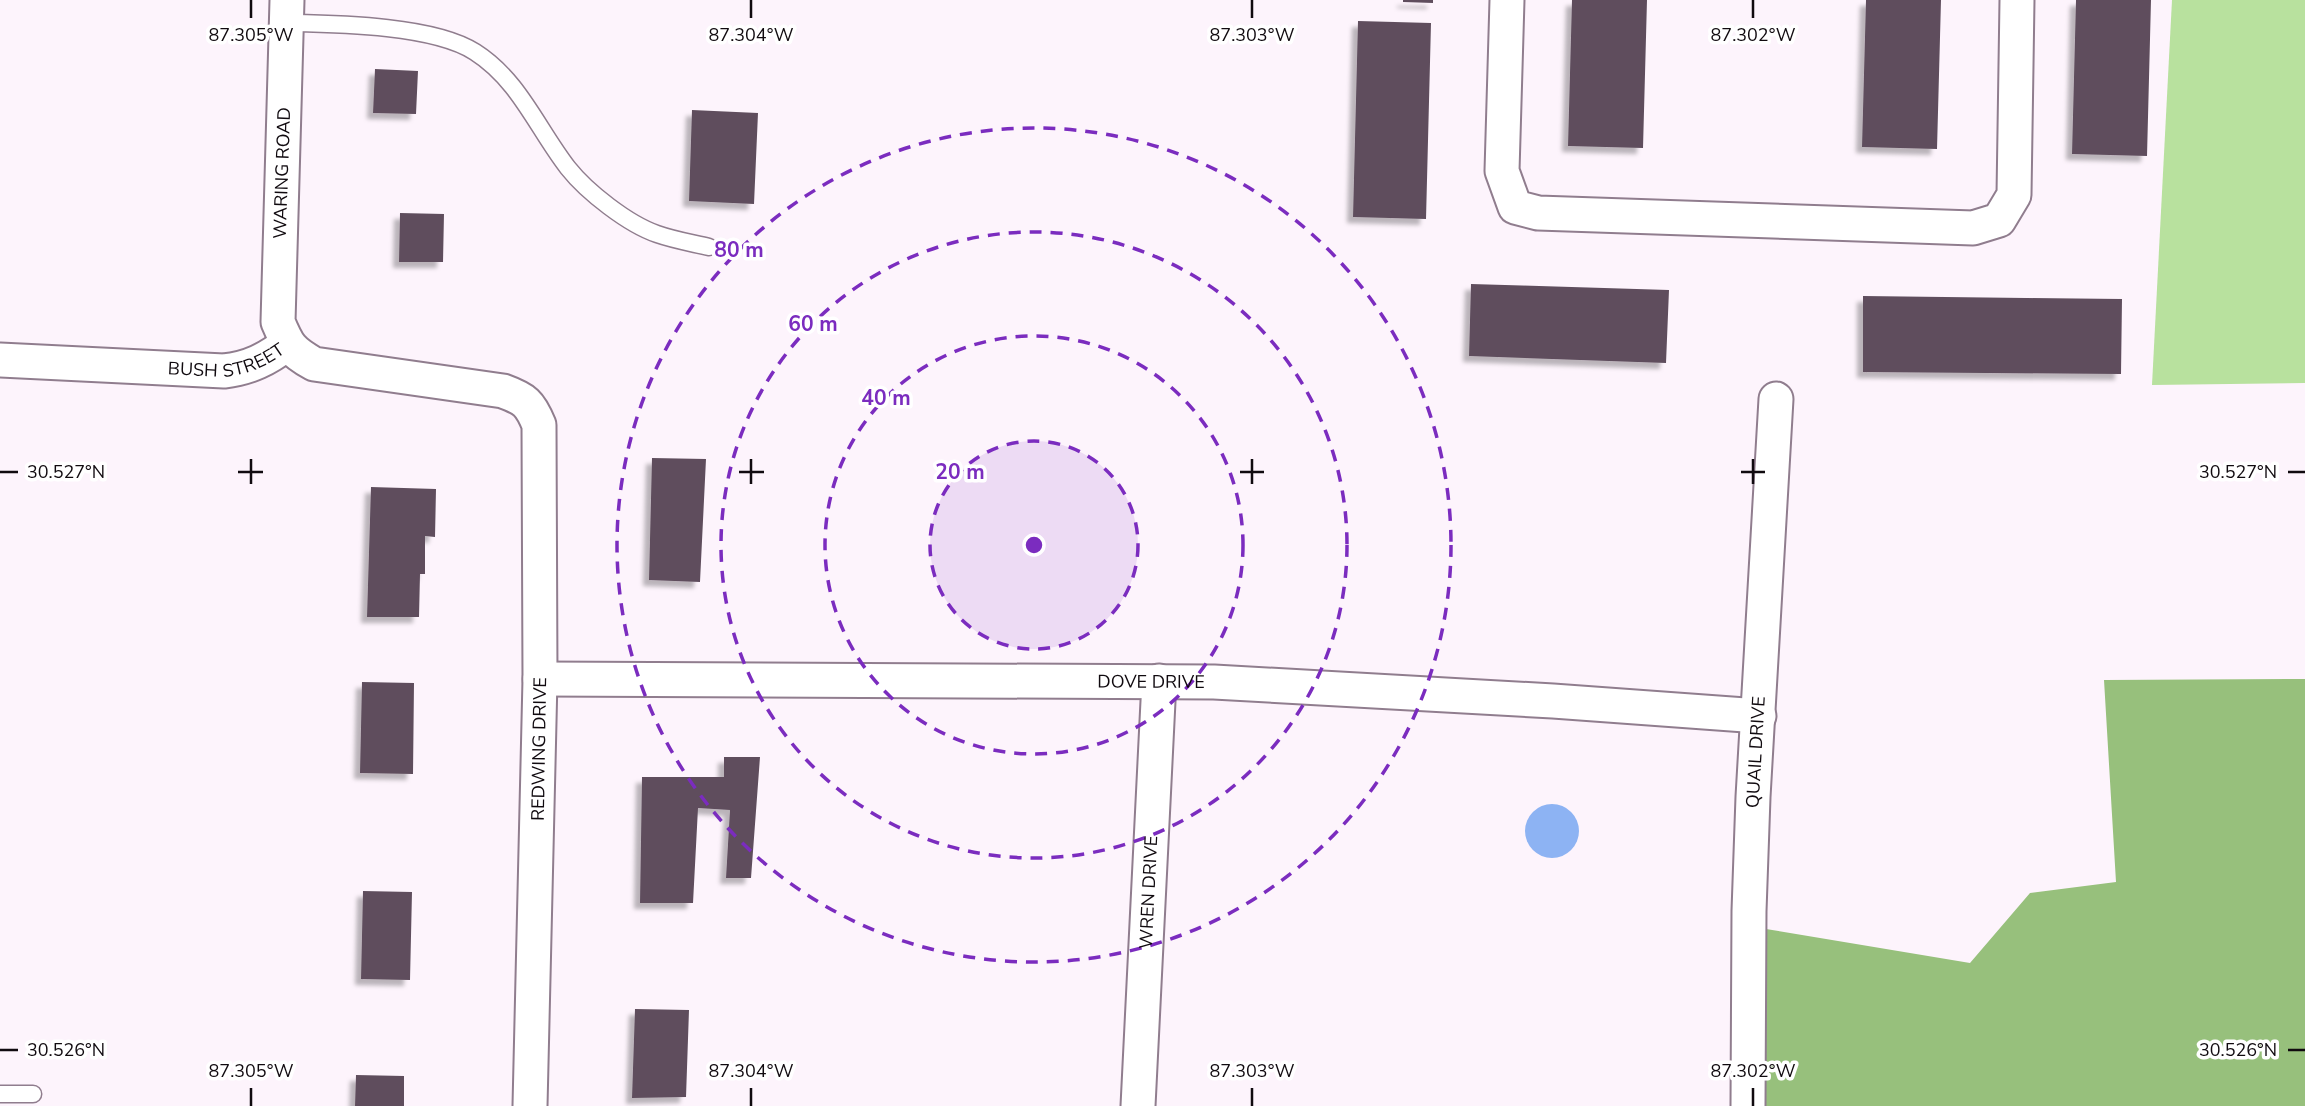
<svg xmlns="http://www.w3.org/2000/svg" width="2305" height="1106" viewBox="0 0 2305 1106" font-family="'Nunito Sans',sans-serif">
  <style>
    .green { fill: #b8e19e }
    .forest { fill: #97c07c }
    .water { fill: #8db3f3 }
    .building { fill: #5f4e5d; filter: url(#shadow) }
    .lines { fill: none; stroke-linecap: round; stroke-linejoin: round }
    .service-casing { stroke: #907d8e; stroke-width: 19 }
    .minor-casing { stroke: #907d8e; stroke-width: 37 }
    .service { stroke: #fff; stroke-width: 16 }
    .minor { stroke: #fff; stroke-width: 33 }
    .ticks { fill: none; stroke: #100a0f; stroke-width: 2.5 }
    .ring { fill: none; stroke: #7b2cbf; stroke-width: 3.5; stroke-dasharray: 12 9 }
    .labels { text-anchor: middle; stroke-width: 7; stroke-linejoin: round; paint-order: stroke }
    .street-label { font-size: 18px; fill: #100a0f; stroke: #fff }
    .ticks-label { font-size: 18px; text-anchor: middle; fill: #100a0f; stroke: #fff; stroke-width: 7; stroke-linejoin: round; paint-order: stroke }
    .centre { fill: #7b2cbf; stroke: #fff; stroke-width: 3.5 }
    .ring-label { font-size: 21px; text-anchor: middle; font-weight: bold; fill: #7b2cbf; stroke: #fff; stroke-width: 7; stroke-linejoin: round; paint-order: stroke }
  </style>
  <defs>
    <filter id="shadow"><feDropShadow dx="-6" dy="6" stdDeviation="2" flood-color="#0004"/></filter>
  </defs>
  <rect width="100%" height="100%" fill="#fdf4fc"/>
  <path class="green" d="M2172,0H2305V383L2152,385Z"/>
  <path class="forest" d="M2305,679V1106H1765L1766,929L1970,963L2030,893L2116,882L2104,680Z"/>
  <path class="water" d="M1525 831a27 27 0 1 1 54 0a27 27 0 1 1-54 0Z"/>
  <path class="building" d="M1403,0H1433V3L1403,2Z
    M1572,0H1647L1643,148L1568,146Z
    M1866,0H1941L1937,149L1862,147Z
    M2076,0H2151L2147,156L2072,154Z
    M1358,21L1431,23L1426,219L1353,217Z
    M375,69L418,71L416,114L373,113Z
    M692,110L758,113L754,204L689,201Z
    M400,213L444,214L443,262H399Z
    M1471,284L1669,290L1666,363L1469,356Z
    M1863,296L2122,299L2121,374L1863,372Z
    M652,458L706,459L700,582L649,580Z
    M371,487L436,489L435,537L425,536V574H420L419,617H367Z
    M362,682L414,683L413,774L360,773Z
    M724,757H760L751,878H726L730,810L698,808L693,903H640L642,777H724Z
    M363,891L412,892L410,980L361,979Z
    M635,1009L689,1010L686,1097L632,1098Z
    M356,1075L404,1076V1106H355Z"/>
  <g class="lines">
    <g class="service-casing">
      <path id="service" d="M287,23C337,24 433,25 475,52C519,80 537,128 568,168C587,192 628,224 657,234C674,240 692,243 709,247
        M0,1094H33"/>
    </g>
    <g class="minor-casing">
      <g id="minor">
        <path d="M287,0L278,322C288,346 291,351 314,364L503,391C525,399 530,403 539,425L540,679L530,1106"/>
        <path d="M1507,0L1502,171L1515,207L1538,213L1973,228L1999,220L2014,195L2017,0"/>
        <path id="s1" d="M0,360L224,371C250,368 267,359 287,344"/>
        <path id="s2" d="M540,679L1214,682L1553,701L1759,716"/>
        <path id="s3" d="M1138,1106L1159,681"/>
        <path id="s4" d="M1748,1106L1749,911L1753,797L1776,399"/>
      </g>
    </g>
    <use href="#service" class="service"/>
    <use href="#minor" class="minor"/>
  </g>
  <path class="ticks" d="M251,0V18M751,0V18M1252,0V18M1753,0V18M251,459V484M751,459V484M1252,459V484M1753,459V484M0,472H18M238,472H263M739,472H764M1240,472H1264M1741,472H1765M2288,472H2305M0,1050H18M2288,1050H2305M251,1088V1106M751,1088V1106M1252,1088V1106M1753,1088V1106"/>
  <circle cx="1034" cy="545" r="104" fill="#7b2cbf" fill-opacity=".12"/>
  <g class="ring">
    <circle cx="1034" cy="545" r="104"/>
    <circle cx="1034" cy="545" r="209"/>
    <circle cx="1034" cy="545" r="313"/>
    <circle cx="1034" cy="545" r="417"/>
  </g>
  <g class="labels">
    <g class="street-label">
      <text transform="translate(282 173) rotate(-88)" y="6">WARING ROAD</text>
      <text dy="6" stroke="none"><textPath href="#s1" startOffset="228">BUSH STREET</textPath></text>
      <text dy="6" stroke="none"><textPath href="#s2" startOffset="611">DOVE DRIVE</textPath></text>
      <text transform="translate(539 749) rotate(-89)" y="6">REDWING DRIVE</text>
      <text dy="6" stroke="none"><textPath href="#s4" startOffset="354">QUAIL DRIVE</textPath></text>
      <text dy="6" stroke="none"><textPath href="#s3" startOffset="214">WREN DRIVE</textPath></text>
    </g>
  </g>
  <g class="ticks-label">
    <text x="251" y="41">87.305°W</text>
    <text x="751" y="41">87.304°W</text>
    <text x="1252" y="41">87.303°W</text>
    <text x="1753" y="41">87.302°W</text>
    <text x="66" y="478">30.527°N</text>
    <text x="2238" y="478">30.527°N</text>
    <text x="66" y="1056">30.526°N</text>
    <text x="2238" y="1056">30.526°N</text>
    <text x="251" y="1077">87.305°W</text>
    <text x="751" y="1077">87.304°W</text>
    <text x="1252" y="1077">87.303°W</text>
    <text x="1753" y="1077">87.302°W</text>
  </g>
  <circle cx="1034" cy="545" r="10" class="centre"/>
  <g class="ring-label">
    <text x="739" y="257">80 m</text>
    <text x="813" y="331">60 m</text>
    <text x="886" y="405">40 m</text>
    <text x="960" y="479">20 m</text>
  </g>
</svg>
